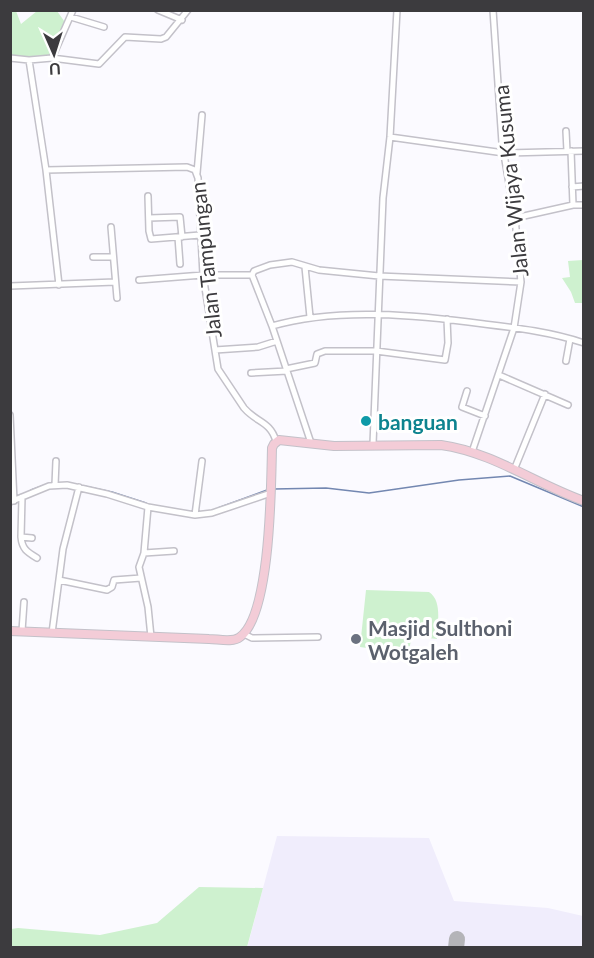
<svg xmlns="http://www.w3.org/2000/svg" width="594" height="958" viewBox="0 0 594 958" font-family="Lato,sans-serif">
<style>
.built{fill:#f0edfc}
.green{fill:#cef1cf}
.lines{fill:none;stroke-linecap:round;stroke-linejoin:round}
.stream{stroke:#7387b1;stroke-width:1.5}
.taxiway{stroke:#b4b4b8;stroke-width:16}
.street-casing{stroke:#c3c1c9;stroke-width:8}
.secondary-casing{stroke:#c3c1c9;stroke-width:10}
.street{stroke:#fff;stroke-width:5}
.secondary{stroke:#f3ccd7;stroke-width:8}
.culture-dot{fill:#0f9aa8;stroke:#fff;stroke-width:2}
.worship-dot{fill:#6b7280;stroke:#fff;stroke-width:2}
.labels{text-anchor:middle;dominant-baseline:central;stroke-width:6;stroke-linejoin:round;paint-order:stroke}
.street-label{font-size:21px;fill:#3c3b3e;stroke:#fff}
.culture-label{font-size:21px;font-weight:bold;fill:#0d838f;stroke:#fff;text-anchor:start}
.worship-label{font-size:21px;font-weight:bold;fill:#5b616d;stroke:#fff;text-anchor:start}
</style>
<rect width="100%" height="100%" fill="#fbfaff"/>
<path class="built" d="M 277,836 L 429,838 L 454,901 L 548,908 L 583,916 L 583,947 L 247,948 Z"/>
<path class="green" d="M 10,11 L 16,11 L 21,24 L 37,11 L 57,11 L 67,25 L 53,55 L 11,57 Z
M 583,260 L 583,303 L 575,303 L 571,292 L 562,278 L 570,277 L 568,261 Z
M 366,590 L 429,592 C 443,601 437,625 437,639 L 412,636 L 408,654 L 360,647 Z
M 199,887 L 263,888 L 247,947 L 11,947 L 11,929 L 18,928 L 100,935 L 157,923 Z"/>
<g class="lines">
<path class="stream" d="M 84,486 L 112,492 L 146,503
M 274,489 L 326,488 L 369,493 L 459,480 L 510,476 L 584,507
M 31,490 L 53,482
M 218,508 L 267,490"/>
<path class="taxiway" d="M 456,948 L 457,939"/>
<g class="street-casing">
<path id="street" d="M 158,10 L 182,20
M 71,17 L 104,27
M 10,58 L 29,60 L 52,58 L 99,64 L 125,37 L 161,39 L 166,37 L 188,10
M 52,58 L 73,10
M 29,60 L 46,170 L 59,285
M 566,131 L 567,151
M 390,137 L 504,153 L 584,151
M 571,151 L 573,205
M 46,170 L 187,167 L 195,170 L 198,178 L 203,275 L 218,369 L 244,408 C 257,423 270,421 276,441
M 197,173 L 202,115
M 572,187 L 584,186
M 148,196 L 149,231 L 151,239 L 200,235
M 149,218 L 180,217 L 182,237
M 515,218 L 573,205 L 584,205
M 111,227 L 117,298
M 178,237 L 180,264
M 93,257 L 113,257
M 305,267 L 310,317
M 252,275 L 254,271 L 270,265 L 292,262 L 319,270 L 379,276 L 521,282
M 139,280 L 203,275 L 252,275 L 272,326 L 311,443
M 10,286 L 115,282
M 272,326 C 337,307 418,315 484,324 C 517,328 551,332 584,343
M 215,350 L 258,347 L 277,341
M 566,361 L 570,339
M 286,369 L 315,363 L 317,354 L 325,351 L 376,351 L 445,360 L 448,343 L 447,319
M 251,373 L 287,371
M 499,375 L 568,405
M 467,391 L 462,407 L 485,416
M 10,415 L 14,501
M 373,444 L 383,198 L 390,137 L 397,10
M 472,452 L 514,328 L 521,282 L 515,218 L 502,143 L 493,10
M 514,470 L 545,394
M 55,485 L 56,461
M 22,497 L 21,537 L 32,538
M 10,502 L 49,486 L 67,485 L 107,494 L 148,507 L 195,515 L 212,513 L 271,493
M 148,507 L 144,553 L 139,567 L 148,607 L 151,637
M 195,515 L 202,461
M 21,537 C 22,549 27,552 37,558
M 144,553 L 174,551
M 59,580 L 107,590 L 112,587 L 114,580 L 141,578
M 22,631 L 24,602
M 52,633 L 63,549 L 79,487
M 244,634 L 252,638 L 318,637"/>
</g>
<g class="secondary-casing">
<path id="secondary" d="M 10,631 L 209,639 C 218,639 233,643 240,637 C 271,615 271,485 272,448 L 274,444 L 279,440 L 334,446 L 441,445 C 492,452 536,484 584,501"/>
</g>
<use href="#street" class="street"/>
<use href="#secondary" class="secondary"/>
</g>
<circle class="culture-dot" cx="366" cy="421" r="6"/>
<circle class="worship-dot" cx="356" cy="639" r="6"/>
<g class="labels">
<g class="street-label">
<text transform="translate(510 181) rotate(-96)">Jalan Wijaya Kusuma</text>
<text transform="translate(205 260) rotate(-96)">Jalan Tampungan</text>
</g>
<g class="culture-label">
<text x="378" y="421">banguan</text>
</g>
<g class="worship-label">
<text x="368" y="627">Masjid Sulthoni<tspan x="368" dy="24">Wotgaleh</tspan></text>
</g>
</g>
<rect width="594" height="958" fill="none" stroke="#3c3b3e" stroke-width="24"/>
<g transform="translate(54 54) rotate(177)" stroke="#ffffff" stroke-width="4.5" paint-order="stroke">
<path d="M0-4.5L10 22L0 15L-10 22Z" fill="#3c3b3e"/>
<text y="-9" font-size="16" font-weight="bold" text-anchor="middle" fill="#3c3b3e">U</text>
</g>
</svg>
